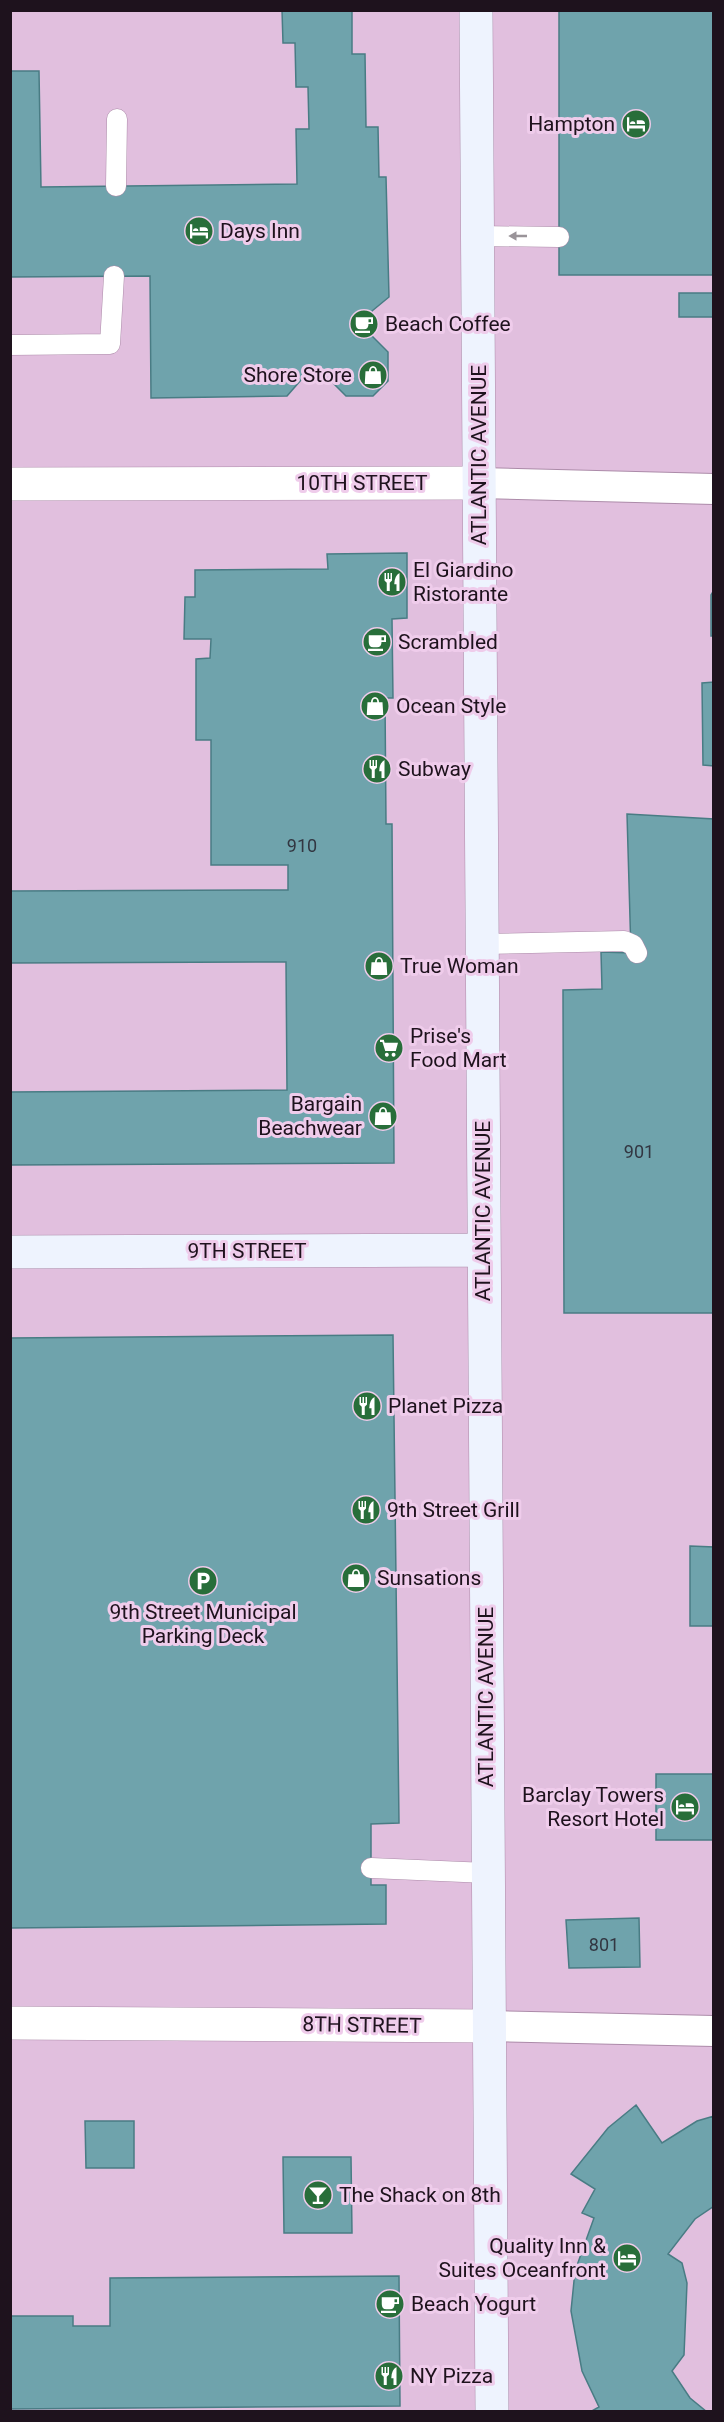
<svg xmlns="http://www.w3.org/2000/svg" width="724" height="2422" viewBox="0 0 724 2422" font-family="Roboto,sans-serif">
<style>
.building{fill:#6fa3ac;stroke:#497c84;stroke-width:1.5}
.lines{fill:none;stroke-linecap:round;stroke-linejoin:round}
.service-casing{stroke:#ac8ba9;stroke-width:21}
.pedestrian-casing{stroke:#ac8ba9;stroke-width:32}
.minor-casing{stroke:#ac8ba9;stroke-width:34}
.secondary-casing{stroke:#ac8ba9;stroke-width:34}
.service{stroke:#fff;stroke-width:20}
.pedestrian{stroke:#fff;stroke-width:30}
.minor{stroke:#fff;stroke-width:33}
.secondary{stroke:#eef3fe;stroke-width:33}
.oneway{fill:#9a9499}
.labels{text-anchor:middle;dominant-baseline:central;stroke-width:6;stroke-linejoin:round;paint-order:stroke}
.number-label{font-size:18px;fill:#323641}
.poi-label{font-size:21px;fill:#1e121d;stroke:#efcceb;text-anchor:start}
.street-label{font-size:21px;fill:#1e121d;stroke:#efcceb}
</style>
<rect width="100%" height="100%" fill="#e1bfde"/>
<path class="building" d="M 282,10 L 352,11 L 352,54 L 365,54 L 366,127 L 378,127 L 379,177 L 386,177 L 389,297 L 372,311 L 372,336 L 388,352 L 388,381 L 373,396 L 346,396 L 330,380 L 301,380 L 287,396 L 151,398 L 150,276 L 10,277 L 10,71 L 39,71 L 41,187 L 297,184 L 296,129 L 309,129 L 308,87 L 296,87 L 295,43 L 283,43 Z
M 559,10 L 714,10 L 714,275 L 559,275 Z
M 679,293 L 714,293 L 714,317 L 679,317 Z
M 407,553 L 407,618 L 392,619 L 393,698 L 385,698 L 386,824 L 392,824 L 394,1163 L 10,1165 L 10,1092 L 287,1090 L 286,962 L 10,963 L 10,891 L 288,890 L 288,865 L 211,865 L 211,740 L 196,740 L 196,659 L 210,658 L 211,639 L 184,639 L 185,597 L 195,597 L 195,570 L 328,569 L 327,554 Z
M 714,590 L 714,636 L 711,636 L 711,595 Z
M 714,682 L 714,766 L 703,765 L 702,683 Z
M 627,814 L 714,819 L 714,1313 L 564,1313 L 563,990 L 602,989 L 601,952 L 631,953 Z
M 393,1335 L 399,1823 L 371,1824 L 371,1885 L 386,1885 L 386,1924 L 10,1928 L 10,1338 Z
M 690,1546 L 714,1547 L 714,1626 L 690,1626 Z
M 656,1774 L 714,1774 L 714,1840 L 656,1840 Z
M 639,1918 L 640,1967 L 569,1968 L 566,1920 Z
M 636,2105 L 662,2143 L 697,2121 L 714,2116 L 714,2206 L 695,2219 L 668,2254 L 682,2263 L 687,2283 L 684,2355 L 672,2371 L 690,2398 L 707,2412 L 590,2412 L 599,2407 L 582,2371 L 571,2311 L 575,2271 L 594,2218 L 582,2213 L 595,2189 L 571,2174 L 608,2128 Z
M 85,2121 L 134,2121 L 134,2168 L 86,2168 Z
M 283,2157 L 351,2157 L 352,2233 L 284,2233 Z
M 399,2276 L 400,2406 L 10,2409 L 10,2316 L 73,2316 L 73,2326 L 110,2326 L 110,2278 Z"/>
<g class="lines">
<g class="service-casing">
<path id="service" d="M 116,186 L 117,119
M 478,236 L 559,237
M 10,345 L 110,344 L 114,276
M 482,944 L 624,941 L 633,945 L 637,953
M 371,1868 L 487,1873"/>
</g>
<g class="pedestrian-casing">
<path id="pedestrian" d="M 480,483 L 714,489
M 488,2026 L 714,2031"/>
</g>
<g class="minor-casing">
<path id="minor" d="M 10,484 L 480,483
M 10,2023 L 488,2026"/>
</g>
<g class="secondary-casing">
<path id="secondary" d="M 476,10 L 492,2412
M 10,1252 L 484,1250"/>
</g>
<use href="#service" class="service"/>
<use href="#pedestrian" class="pedestrian"/>
<use href="#minor" class="minor"/>
<use href="#secondary" class="secondary"/>
</g>
<defs><path id="oneway-solid" d="M-6-.8H1V-3.2L6.5 0L1 3.2V.8H-6Z" transform="scale(1.5)"/></defs>
<use class="oneway" href="#oneway-solid" transform="translate(518 236) rotate(-180)"/>
<defs>
<g id="hotel-disc" transform="scale(1.5)"><circle r="9.5" fill="#286e3a" stroke="#efcceb"/><path d="M-6-4.5h1.5V1H6V5H4.5V3h-9V5H-6ZM-4 0a1.8 1.8 0 1 1 3.6 0ZM.5 0V-2.5h3Q6-2.5 6 0Z" fill="#fff"/></g>
<g id="cafe-disc" transform="scale(1.5)"><circle r="9.5" fill="#286e3a" stroke="#efcceb"/><path d="M-5.5-4.5H6V0H3Q3 3.5 0 3.5H-2.5Q-5.5 3.5-5.5 0ZM3-3.2v2h1.7v-2ZM-6 4.5H4V6H-6Z" fill="#fff"/></g>
<g id="shop-disc" transform="scale(1.5)"><circle r="9.5" fill="#286e3a" stroke="#efcceb"/><path d="M-5-2.5h2.3a2.7 3.5 0 0 1 5.4 0H5L5.5 6h-11ZM-1.5-2.5h3a1.5 2.3 0 0 0-3 0Z" fill="#fff"/></g>
<g id="restaurant-disc" transform="scale(1.5)"><circle r="9.5" fill="#286e3a" stroke="#efcceb"/><path d="M-5-6h1v4h1v-4h1v4h1v-4h1v5L-1.5 .5V6h-2V.5L-5-1ZM5-6V6H3V1.5H1.5Q1.5-4 5-6Z" fill="#fff"/></g>
<g id="supermarket-disc" transform="scale(1.5)"><circle r="9.5" fill="#286e3a" stroke="#efcceb"/><path d="M-6-5.5h2.5l.6 2H6L4.5 2H-2.5L-4.4-4H-6ZM-1.5 3.2a1.3 1.3 0 1 0 .1 0ZM3 3.2a1.3 1.3 0 1 0 .1 0Z" fill="#fff"/></g>
<g id="parking-disc" transform="scale(1.5)"><circle r="9.5" fill="#286e3a" stroke="#efcceb"/><path d="M-3.5-5.5H1a3.5 3.5 0 0 1 0 7H-1V5.5H-3.5ZM-1-3.4V-.6H.8a1.4 1.4 0 0 0 0-2.8Z" fill="#fff"/></g>
<g id="bar-disc" transform="scale(1.5)"><circle r="9.5" fill="#286e3a" stroke="#efcceb"/><path d="M-6-5H6L.8 .8V4.5H3.5V6h-7V4.5H-.8V.8Z" fill="#fff"/></g>
</defs>
<g fill-rule="evenodd">
<use href="#hotel-disc" x="636" y="124"/>
<use href="#hotel-disc" x="199" y="231"/>
<use href="#cafe-disc" x="364" y="324"/>
<use href="#shop-disc" x="373" y="375"/>
<use href="#restaurant-disc" x="392" y="582"/>
<use href="#cafe-disc" x="377" y="642"/>
<use href="#shop-disc" x="375" y="706"/>
<use href="#restaurant-disc" x="377" y="769"/>
<use href="#shop-disc" x="379" y="966"/>
<use href="#supermarket-disc" x="389" y="1048"/>
<use href="#shop-disc" x="383" y="1116"/>
<use href="#restaurant-disc" x="367" y="1406"/>
<use href="#restaurant-disc" x="366" y="1510"/>
<use href="#shop-disc" x="356" y="1578"/>
<use href="#parking-disc" x="203" y="1581"/>
<use href="#hotel-disc" x="685" y="1807"/>
<use href="#bar-disc" x="318" y="2195"/>
<use href="#hotel-disc" x="627" y="2258"/>
<use href="#cafe-disc" x="390" y="2304"/>
<use href="#restaurant-disc" x="389" y="2376"/>
</g>
<g class="labels">
<g class="number-label">
<text x="302" y="845">910</text>
<text x="639" y="1151">901</text>
<text x="604" y="1944">801</text>
</g>
<g class="poi-label">
<text x="615" y="124" text-anchor="end">Hampton</text>
<text x="220" y="231">Days Inn</text>
<text x="385" y="324">Beach Coffee</text>
<text x="352" y="375" text-anchor="end">Shore Store</text>
<text x="413" y="570">El Giardino<tspan x="413" dy="24">Ristorante</tspan></text>
<text x="398" y="642">Scrambled</text>
<text x="396" y="706">Ocean Style</text>
<text x="398" y="769">Subway</text>
<text x="400" y="966">True Woman</text>
<text x="410" y="1036">Prise's<tspan x="410" dy="24">Food Mart</tspan></text>
<text x="362" y="1104" text-anchor="end">Bargain<tspan x="362" dy="24">Beachwear</tspan></text>
<text x="388" y="1406">Planet Pizza</text>
<text x="387" y="1510">9th Street Grill</text>
<text x="377" y="1578">Sunsations</text>
<text x="203" y="1612" text-anchor="middle">9th Street Municipal<tspan x="203" dy="24">Parking Deck</tspan></text>
<text x="664" y="1795" text-anchor="end">Barclay Towers<tspan x="664" dy="24">Resort Hotel</tspan></text>
<text x="339" y="2195">The Shack on 8th</text>
<text x="606" y="2246" text-anchor="end">Quality Inn &amp;<tspan x="606" dy="24">Suites Oceanfront</tspan></text>
<text x="411" y="2304">Beach Yogurt</text>
<text x="410" y="2376">NY Pizza</text>
</g>
<g class="street-label">
<text transform="translate(479 455) rotate(-90)">ATLANTIC AVENUE</text>
<text x="362" y="483">10TH STREET</text>
<text transform="translate(483 1211) rotate(-90)">ATLANTIC AVENUE</text>
<text x="247" y="1251">9TH STREET</text>
<text transform="translate(486 1697) rotate(-90)">ATLANTIC AVENUE</text>
<text transform="translate(362 2025) rotate(1)">8TH STREET</text>
</g>
</g>
<rect width="724" height="2422" fill="none" stroke="#1e121d" stroke-width="24"/>
</svg>
